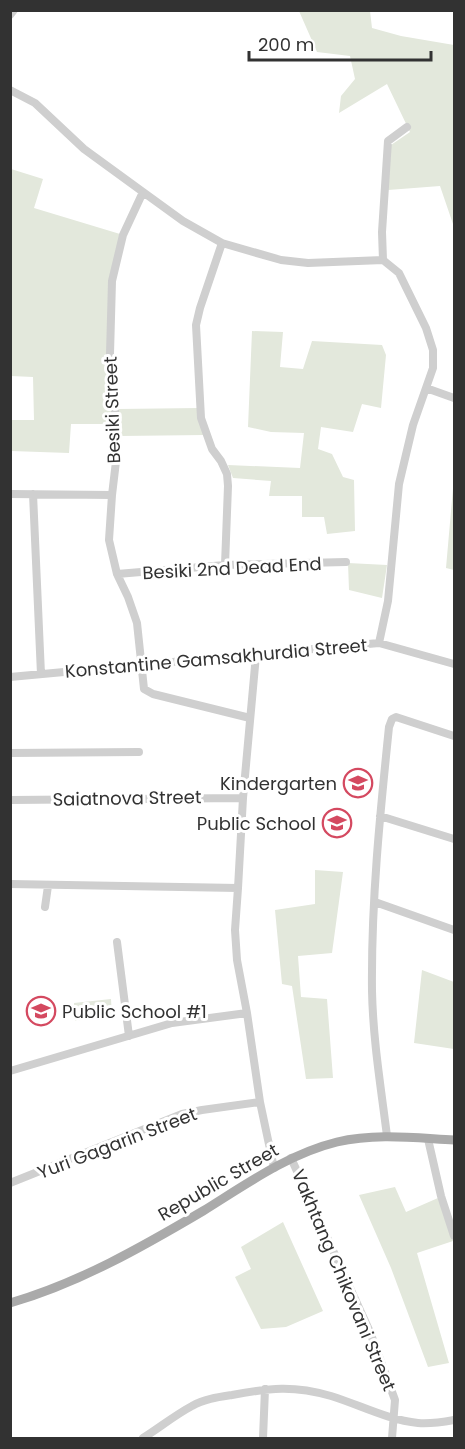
<svg xmlns="http://www.w3.org/2000/svg" width="465" height="1449" viewBox="0 0 465 1449" font-family="Poppins,sans-serif">
<style>
.green{fill:#e3e8dc}
.lines{fill:none;stroke-linecap:round;stroke-linejoin:round}
.minor{stroke:#cfcfcf;stroke-width:8}
.major{stroke:#aaa;stroke-width:9}
.labels{text-anchor:middle;dominant-baseline:central;stroke-width:6;stroke-linejoin:round;paint-order:stroke}
.street-label{font-size:18px;fill:#323232;stroke:#fff}
.poi-label{font-size:18px;fill:#323232;stroke:#fff;text-anchor:end}
</style>
<rect width="100%" height="100%" fill="#fff"/>
<path class="green" d="M 299,11 L 370,11 L 372,28 L 401,36 L 454,45 L 454,227 L 440,186 L 388,190 L 391,145 L 410,132 L 387,84 L 339,113 L 341,96 L 355,79 L 350,56 L 317,52 Z
M 11,169 L 43,179 L 34,208 L 120,234 L 108,291 L 113,424 L 71,424 L 69,453 L 11,451 L 11,420 L 34,420 L 33,377 L 11,376 Z
M 252,331 L 283,332 L 280,367 L 303,369 L 312,341 L 382,345 L 386,355 L 381,408 L 362,404 L 353,432 L 321,427 L 318,449 L 332,454 L 343,477 L 354,480 L 355,531 L 327,534 L 324,517 L 302,517 L 302,496 L 269,496 L 271,481 L 233,478 L 228,465 L 300,468 L 304,433 L 271,432 L 248,427 Z
M 199,408 L 205,435 L 120,436 L 118,409 Z
M 454,477 L 454,570 L 446,568 Z
M 348,563 L 387,565 L 382,598 L 349,590 Z
M 315,870 L 343,872 L 332,953 L 298,956 L 301,997 L 327,999 L 333,1078 L 306,1079 L 292,986 L 282,984 L 275,910 L 315,904 Z
M 422,970 L 454,982 L 454,1049 L 414,1043 Z
M 111,999 L 112,1017 L 75,1021 L 74,1003 Z
M 395,1187 L 406,1212 L 438,1198 L 453,1241 L 417,1253 L 449,1363 L 428,1367 L 391,1268 L 359,1195 Z
M 283,1222 L 323,1311 L 286,1327 L 261,1329 L 235,1277 L 251,1269 L 241,1247 Z"/>
<g class="lines">
<path class="minor" d="M 10,15 L 14,10
M 10,90 L 35,103 L 84,149 L 143,192 L 183,221 L 222,243 L 281,260 L 308,263 L 383,260
M 143,192 L 123,235 L 112,281 L 110,354 L 116,423 L 117,453 L 112,495 L 109,540 L 117,574 L 128,597 L 137,623 L 144,689 L 153,694 L 250,718
M 222,243 L 200,308 L 196,325 L 201,418 L 212,449 L 221,461 L 227,474 L 228,486 L 225,565
M 426,388 L 454,398
M 10,494 L 112,495
M 33,494 L 41,674
M 117,574 L 225,565 L 346,562
M 379,643 L 388,601 L 399,484 L 413,425 L 433,368 L 433,350 L 426,328 L 399,273 L 383,260 L 382,232 L 388,141 L 407,127
M 256,655 L 243,798 L 238,888 L 235,930 L 237,960 L 247,1013 L 260,1102 L 274,1168
M 10,677 L 379,643 L 454,664
M 10,753 L 139,752
M 10,800 L 243,798
M 380,816 L 454,839
M 10,884 L 238,888
M 375,902 L 454,930
M 45,907 L 48,886
M 117,942 L 129,1036
M 10,1071 L 172,1023 L 247,1013
M 387,1136 C 381,1088 373,1040 372,991 C 371,903 380,814 389,727 L 392,719 L 396,717 L 454,736
M 428,1139 L 441,1196 L 454,1236
M 291,1158 L 370,1332 L 395,1400 L 392,1438
M 10,1183 L 182,1114 L 202,1110 L 260,1102
M 143,1438 C 159,1428 175,1415 192,1406 C 204,1399 219,1397 232,1395 C 270,1388 293,1385 331,1396 C 360,1405 388,1420 418,1423 C 430,1424 443,1422 454,1420
M 263,1438 L 265,1389"/>
<path class="major" d="M 10,1303 C 79,1283 142,1247 203,1211 C 245,1185 288,1154 337,1142 C 376,1133 415,1138 454,1140"/>
</g>
<defs>
<g id="school-ring" transform="scale(1.5)"><circle r="9.5" fill="#fff" stroke="#d44960" stroke-width="1.5"/><path d="M0-5L7-2L0 1L-7-2ZM-4 1L0 2.5L4 1V4Q0 6-4 4Z" fill="#d44960"/></g>
</defs>
<g fill-rule="evenodd">
<use href="#school-ring" x="358" y="783"/>
<use href="#school-ring" x="337" y="823"/>
<use href="#school-ring" x="41" y="1011"/>
</g>
<g class="labels">
<g class="street-label">
<text transform="translate(112 410) rotate(-92)">Besiki Street</text>
<text transform="translate(232 568) rotate(-3)">Besiki 2nd Dead End</text>
<text transform="translate(216 658) rotate(-5)">Konstantine Gamsakhurdia Street</text>
<text transform="translate(127 798) rotate(-1)">Saiatnova Street</text>
<text transform="translate(117 1143) rotate(-21)">Yuri Gagarin Street</text>
<text transform="translate(218 1182) rotate(-30)">Republic Street</text>
<text transform="translate(344 1280) rotate(67)">Vakhtang Chikovani Street</text>
</g>
<g class="poi-label">
<text x="337" y="783">Kindergarten</text>
<text x="316" y="823">Public School</text>
<text x="62" y="1011" text-anchor="start">Public School #1</text>
</g>
</g>
<rect width="465" height="1449" fill="none" stroke="#323232" stroke-width="24"/>
<path d="M249 51v9h182v-9" fill="none" stroke="#323232" stroke-width="3"/>
<text x="258" y="51" font-size="18" fill="#323232" stroke="#ffffff" stroke-width="4.5" paint-order="stroke">200 m</text>
</svg>
